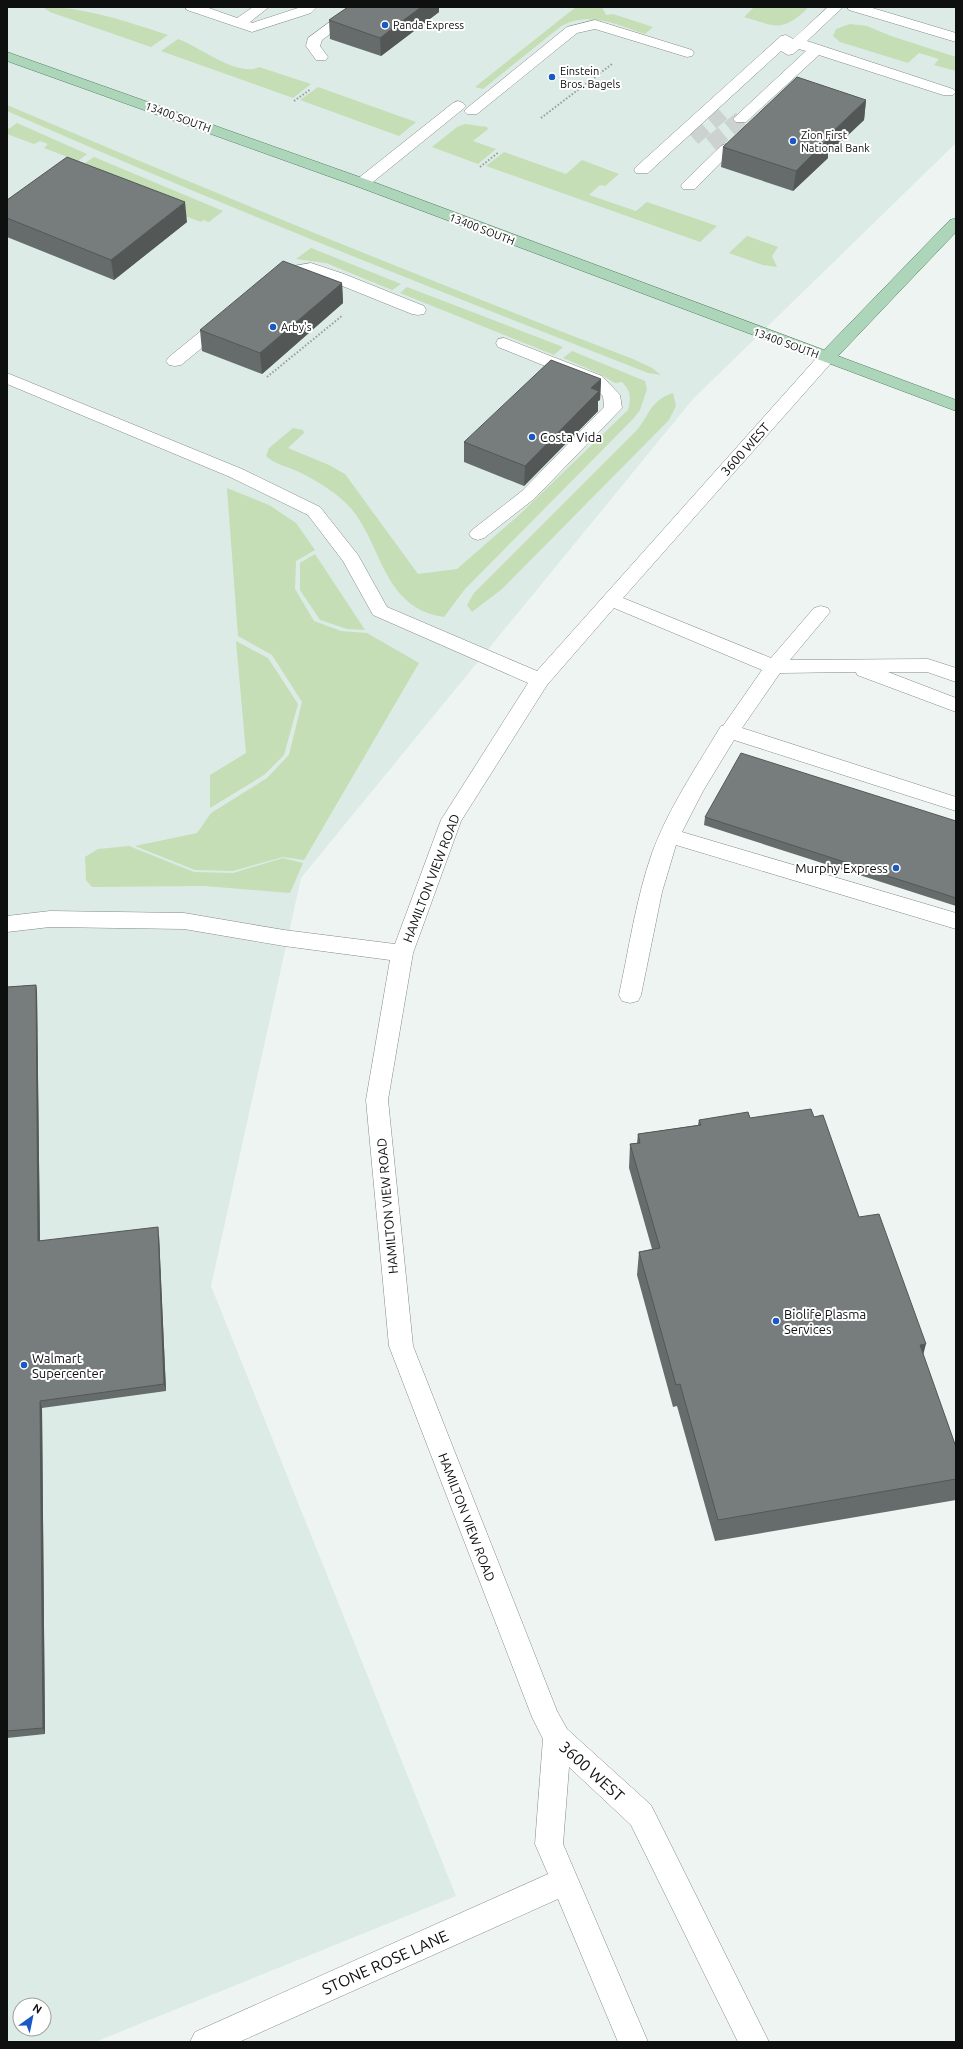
<svg xmlns="http://www.w3.org/2000/svg" width="963" height="2049" viewBox="0 0 963 2049" font-family="Ubuntu,sans-serif">
<style>
.built{fill:#dcebe5;fill-rule:evenodd}
.green{fill:#c5deb6}
.lines{fill:none;stroke-linecap:round;stroke-linejoin:round}
.minor-tunnel{stroke:#ccd2d0;stroke-width:16;stroke-dasharray:16 8;stroke-linecap:butt}
.minor-casing{stroke:#858a88;stroke-width:1}
.major-casing{stroke:#527e5f;stroke-width:1}
.path{stroke:#989c9b;stroke-width:2;stroke-dasharray:1.5 2;stroke-linecap:butt}
.minor{fill:#fff;fill-rule:evenodd}
.major{fill:#add5b9;fill-rule:evenodd}
.wall{fill:#666c6b}
.shaded-wall{fill:#535857}
.building{fill:#777d7c;stroke:#535857}
.poi-dot{fill:#1b58c4;stroke:#fff;stroke-width:1.5}
.labels{text-anchor:middle;dominant-baseline:central;stroke-width:4;stroke-linejoin:round;paint-order:stroke}
.far-poi-label{font-size:11px;fill:#0e100f;stroke:#fff;text-anchor:start}
.far-street-label{font-size:11px;fill:#0e100f;stroke:#fff}
.poi-label{font-size:13px;fill:#0e100f;stroke:#fff;text-anchor:start}
.street-label{font-size:13px;fill:#0e100f;stroke:#fff}
.near-street-label{font-size:16px;fill:#0e100f;stroke:#fff}
</style>
<rect width="100%" height="100%" fill="#eef4f2"/>
<path class="built" d="M 7,7 L 956,7 L 956,143 L 693,399 L 301,878 L 211,1286 L 456,1896 L 95,2042 L 7,2042 ZM 20,2005 L 44,2005 L 44,2029 L 20,2029 Z"/>
<path class="green" d="M 43,7 C 86,7 128,22 168,35 L 151,47 L 50,12 Z
M 576,7 L 602,7 L 606,15 L 613,14 L 653,27 L 645,34 C 618,25 587,10 560,27 L 483,89 L 475,87 Z
M 754,7 L 807,7 L 807,9 C 781,33 776,26 744,17 Z
M 850,24 L 867,26 L 891,36 L 956,57 L 956,71 L 934,65 L 939,59 L 919,53 L 908,63 L 840,42 L 833,36 L 836,29 Z
M 178,39 C 198,46 239,78 259,67 L 311,84 L 293,98 L 161,51 Z
M 318,87 L 416,122 L 399,136 L 300,100 Z
M 7,105 C 214,193 422,278 633,359 L 652,368 L 661,375 L 648,373 C 433,289 218,204 7,111 Z
M 17,123 L 87,154 L 78,161 L 44,148 L 48,144 L 40,141 L 34,144 L 7,134 L 7,130 Z
M 465,124 L 487,127 L 488,129 L 473,141 L 496,149 L 478,164 L 432,147 L 457,127 Z
M 504,152 L 566,174 L 582,160 L 619,174 L 605,186 L 600,185 L 589,195 L 636,211 L 647,202 L 717,226 L 700,242 L 486,166 Z
M 94,157 L 223,211 L 209,222 L 203,220 L 201,222 L 89,180 L 94,169 L 85,163 Z
M 747,236 L 778,247 L 772,256 L 777,267 L 763,265 L 729,253 Z
M 311,248 L 401,284 L 392,290 L 326,263 L 296,259 Z
M 407,287 L 563,347 L 554,355 L 400,293 Z
M 572,351 L 645,381 L 647,389 L 640,410 L 633,419 L 465,589 L 444,617 C 384,608 383,549 353,511 C 342,496 316,480 299,472 C 289,467 274,464 266,456 L 269,448 L 293,428 L 303,430 L 304,433 L 288,448 L 329,465 L 345,474 L 418,574 L 457,569 L 519,515 L 628,410 C 631,399 631,390 622,382 L 615,383 L 598,373 L 563,358 Z
M 673,393 L 676,406 L 669,420 L 502,589 L 472,612 L 467,605 L 474,593 L 638,429 C 651,411 651,401 673,393 Z
M 227,488 L 269,505 L 296,523 L 315,550 L 296,561 L 295,589 L 314,621 L 341,631 L 367,633 L 419,663 L 304,860 L 283,857 L 233,871 L 195,870 L 135,846 L 197,833 L 211,813 L 267,778 L 289,755 L 302,702 L 272,655 L 238,636 Z
M 315,554 L 365,630 L 347,629 L 320,620 L 300,590 L 300,563 Z
M 236,641 L 268,658 L 298,704 L 284,755 L 264,775 L 210,808 L 210,775 L 246,753 Z
M 129,846 L 194,872 L 233,873 L 283,858 L 303,863 L 290,893 L 204,886 L 92,887 L 86,880 L 85,857 L 98,849 Z"/>
<g class="lines">
<path class="minor-tunnel" d="M 693,138 L 722,113
M 711,144 L 741,119"/>
<g class="minor-casing">
<path id="minor" d="M 185,7 L 206,7 L 237,18 L 253,7 L 269,7 L 250,22 L 252,23 L 301,7 L 317,7 L 311,13 L 252,32 L 187,10 Z
M 350,7 L 366,7 L 322,40 L 320,46 L 328,57 L 326,60 L 316,60 L 306,46 L 308,38 Z
M 828,7 L 843,7 L 807,41 L 953,89 L 956,92 L 953,95 L 943,95 L 819,55 L 746,122 L 736,122 L 733,119 L 736,116 L 806,51 L 799,49 L 793,54 L 788,55 L 781,51 L 648,173 L 636,173 L 634,170 L 636,167 L 781,36 L 786,35 L 793,39 Z
M 847,7 L 869,7 L 956,33 L 956,42 L 849,10 Z
M 595,20 L 692,50 L 694,53 L 692,56 L 687,57 L 595,29 L 577,33 L 477,114 L 467,114 L 464,111 L 467,108 L 567,27 Z
M 458,101 L 463,103 L 466,106 L 463,109 L 368,186 L 356,186 L 354,183 L 356,180 L 453,103 Z
M 726,144 L 731,146 L 734,149 L 731,152 L 695,189 L 683,189 L 681,186 L 683,183 L 721,146 Z
M 311,263 L 344,274 L 424,306 L 426,310 L 424,314 L 418,315 L 412,314 L 310,273 L 288,276 L 277,282 L 271,280 L 269,277 L 277,269 Z
M 224,316 L 230,317 L 232,321 L 230,325 L 181,365 L 175,366 L 169,365 L 166,361 L 169,357 L 218,317 Z
M 504,338 L 602,376 L 620,395 L 622,408 L 534,499 L 484,538 L 478,540 L 472,538 L 469,534 L 472,530 L 522,491 L 604,407 L 603,396 L 590,384 L 498,347 L 496,343 L 498,339 Z
M 826,353 L 832,354 L 835,358 L 832,362 L 623,598 L 771,658 L 814,608 L 821,606 L 828,608 L 830,612 L 790,660 L 928,659 L 956,668 L 956,682 L 927,672 L 888,672 L 956,698 L 956,712 L 857,675 L 856,672 L 780,673 L 742,728 L 956,797 L 956,811 L 734,740 L 703,791 L 682,832 L 956,913 L 956,929 L 676,845 L 662,892 L 641,995 L 638,1001 L 630,1003 L 622,1001 L 619,995 C 629,948 636,899 652,853 C 668,809 697,766 721,726 L 723,726 L 762,670 L 614,608 L 547,685 L 461,821 L 413,953 L 388,1100 L 413,1346 L 557,1711 L 567,1729 L 651,1805 L 769,2042 L 738,2042 L 631,1825 L 569,1767 L 563,1844 L 648,2042 L 618,2042 L 558,1899 L 239,2042 L 190,2042 L 195,2032 L 548,1874 L 535,1844 L 543,1739 L 532,1717 L 389,1346 L 366,1100 L 390,960 L 284,946 L 184,929 L 50,927 L 7,932 L 7,916 L 50,911 L 184,913 L 284,930 L 395,944 L 441,820 L 528,683 L 373,615 L 343,561 L 308,515 L 230,477 L 7,384 L 7,373 L 242,469 L 320,507 L 358,555 L 387,607 L 537,671 L 820,354 Z"/>
</g>
<g class="major-casing">
<path id="major" d="M 7,52 L 368,180 L 824,350 L 950,220 L 956,218 L 956,232 L 838,356 L 956,400 L 956,411 L 356,186 L 7,61 Z"/>
</g>
<path class="path" d="M 294,101 L 311,89
M 541,118 L 612,64
M 480,167 L 499,152
M 267,377 L 343,315"/>
<use href="#minor" class="minor"/>
<use href="#major" class="major"/>
</g>
<path class="wall" d="M 439,12 L 381,56 L 330,39 L 329,20 Z
M 866,100 L 864,120 L 828,154 L 828,158 L 793,191 L 721,167 L 723,147 Z
M 7,200 L 187,222 L 114,280 L 7,237 Z
M 342,283 L 343,303 L 262,374 L 202,351 L 200,330 Z
M 601,379 L 600,400 L 598,401 L 598,411 L 524,486 L 464,462 L 464,442 Z
M 705,817 L 956,821 L 956,906 L 704,825 Z
M 36,985 L 37,992 L 40,1241 L 159,1235 L 166,1391 L 42,1408 L 45,1734 L 7,1738 L 7,987 Z
M 814,1117 L 859,1217 L 923,1355 L 956,1447 L 956,1500 L 715,1541 L 677,1406 L 673,1407 L 637,1275 L 639,1252 L 652,1249 L 629,1168 L 630,1144 L 637,1143 L 638,1134 L 698,1125 L 699,1120 L 750,1118 Z"/>
<path class="shaded-wall" d="M 421,7 L 439,7 L 439,12 L 381,56 L 380,38 Z
M 866,100 L 864,120 L 828,154 L 828,158 L 793,191 L 796,171 L 828,136 Z
M 185,202 L 187,222 L 114,280 L 111,260 Z
M 342,283 L 343,303 L 262,374 L 260,353 Z
M 601,379 L 600,400 L 598,401 L 598,411 L 524,486 L 525,466 L 591,388 Z
M 36,985 L 37,992 L 40,1248 L 38,1241 Z
M 158,1227 L 159,1235 L 166,1391 L 164,1384 Z
M 926,1344 L 920,1367 L 920,1345 Z
M 40,1401 L 42,1408 L 45,1734 L 43,1728 Z"/>
<path class="building" d="M 348,7 L 421,7 L 380,38 L 329,20 Z
M 797,77 L 866,100 L 828,136 L 830,137 L 796,171 L 723,147 Z
M 67,157 L 185,202 L 111,260 L 7,218 L 7,200 Z
M 283,261 L 342,283 L 260,353 L 200,330 Z
M 551,360 L 601,379 L 591,388 L 599,391 L 525,466 L 464,442 Z
M 741,753 L 956,821 L 956,898 L 705,817 Z
M 36,985 L 38,1241 L 158,1227 L 164,1384 L 40,1401 L 43,1728 L 7,1731 L 7,987 Z
M 811,1109 L 814,1117 L 823,1115 L 859,1217 L 879,1214 L 926,1344 L 920,1345 L 956,1447 L 956,1479 L 718,1520 L 680,1384 L 676,1385 L 639,1252 L 660,1248 L 630,1144 L 640,1143 L 638,1134 L 701,1125 L 699,1120 L 748,1112 L 750,1118 Z"/>
<g class="poi-dot">
<circle cx="385" cy="25" r="4"/>
<circle cx="552" cy="77" r="4"/>
<circle cx="793" cy="141" r="4"/>
<circle cx="273" cy="327" r="4"/>
<circle cx="532" cy="437" r="4"/>
<circle cx="896" cy="868" r="4"/>
<circle cx="776" cy="1321" r="4"/>
<circle cx="24" cy="1365" r="4"/>
</g>
<g class="labels">
<g class="far-poi-label">
<text x="393" y="25">Panda Express</text>
<text x="560" y="71">Einstein<tspan x="560" dy="13">Bros. Bagels</tspan></text>
<text x="801" y="135">Zion First<tspan x="801" dy="13">National Bank</tspan></text>
<text x="281" y="327">Arby's</text>
</g>
<g class="far-street-label">
<text transform="translate(178 117) rotate(20)">13400 SOUTH</text>
<text transform="translate(482 229) rotate(21)">13400 SOUTH</text>
<text transform="translate(786 343) rotate(20)">13400 SOUTH</text>
</g>
<g class="poi-label">
<text x="540" y="437">Costa Vida</text>
<text x="888" y="868" text-anchor="end">Murphy Express</text>
<text x="784" y="1314">Biolife Plasma<tspan x="784" dy="15">Services</tspan></text>
<text x="32" y="1358">Walmart<tspan x="32" dy="15">Supercenter</tspan></text>
</g>
<g class="street-label">
<text transform="translate(745 449) rotate(-48)">3600 WEST</text>
<text transform="translate(431 878) rotate(-69)">HAMILTON VIEW ROAD</text>
<text transform="translate(387 1206) rotate(-95)">HAMILTON VIEW ROAD</text>
<text transform="translate(467 1517) rotate(69)">HAMILTON VIEW ROAD</text>
</g>
<g class="near-street-label">
<text transform="translate(592 1771) rotate(42)">3600 WEST</text>
<text transform="translate(385 1962) rotate(-24)">STONE ROSE LANE</text>
</g>
</g>
<rect width="963" height="2049" fill="none" stroke="#0e100f" stroke-width="16"/>
<g transform="translate(32 2017) rotate(33)"><circle r="19" fill="#ffffff" stroke="#9f9f9f"/>
<path d="M0-3L7 15L0 10L-7 15Z" fill="#1b58c4"/>
<text y="-6" font-size="11" font-weight="bold" text-anchor="middle" fill="#0e100f">N</text>
</g>
</svg>
